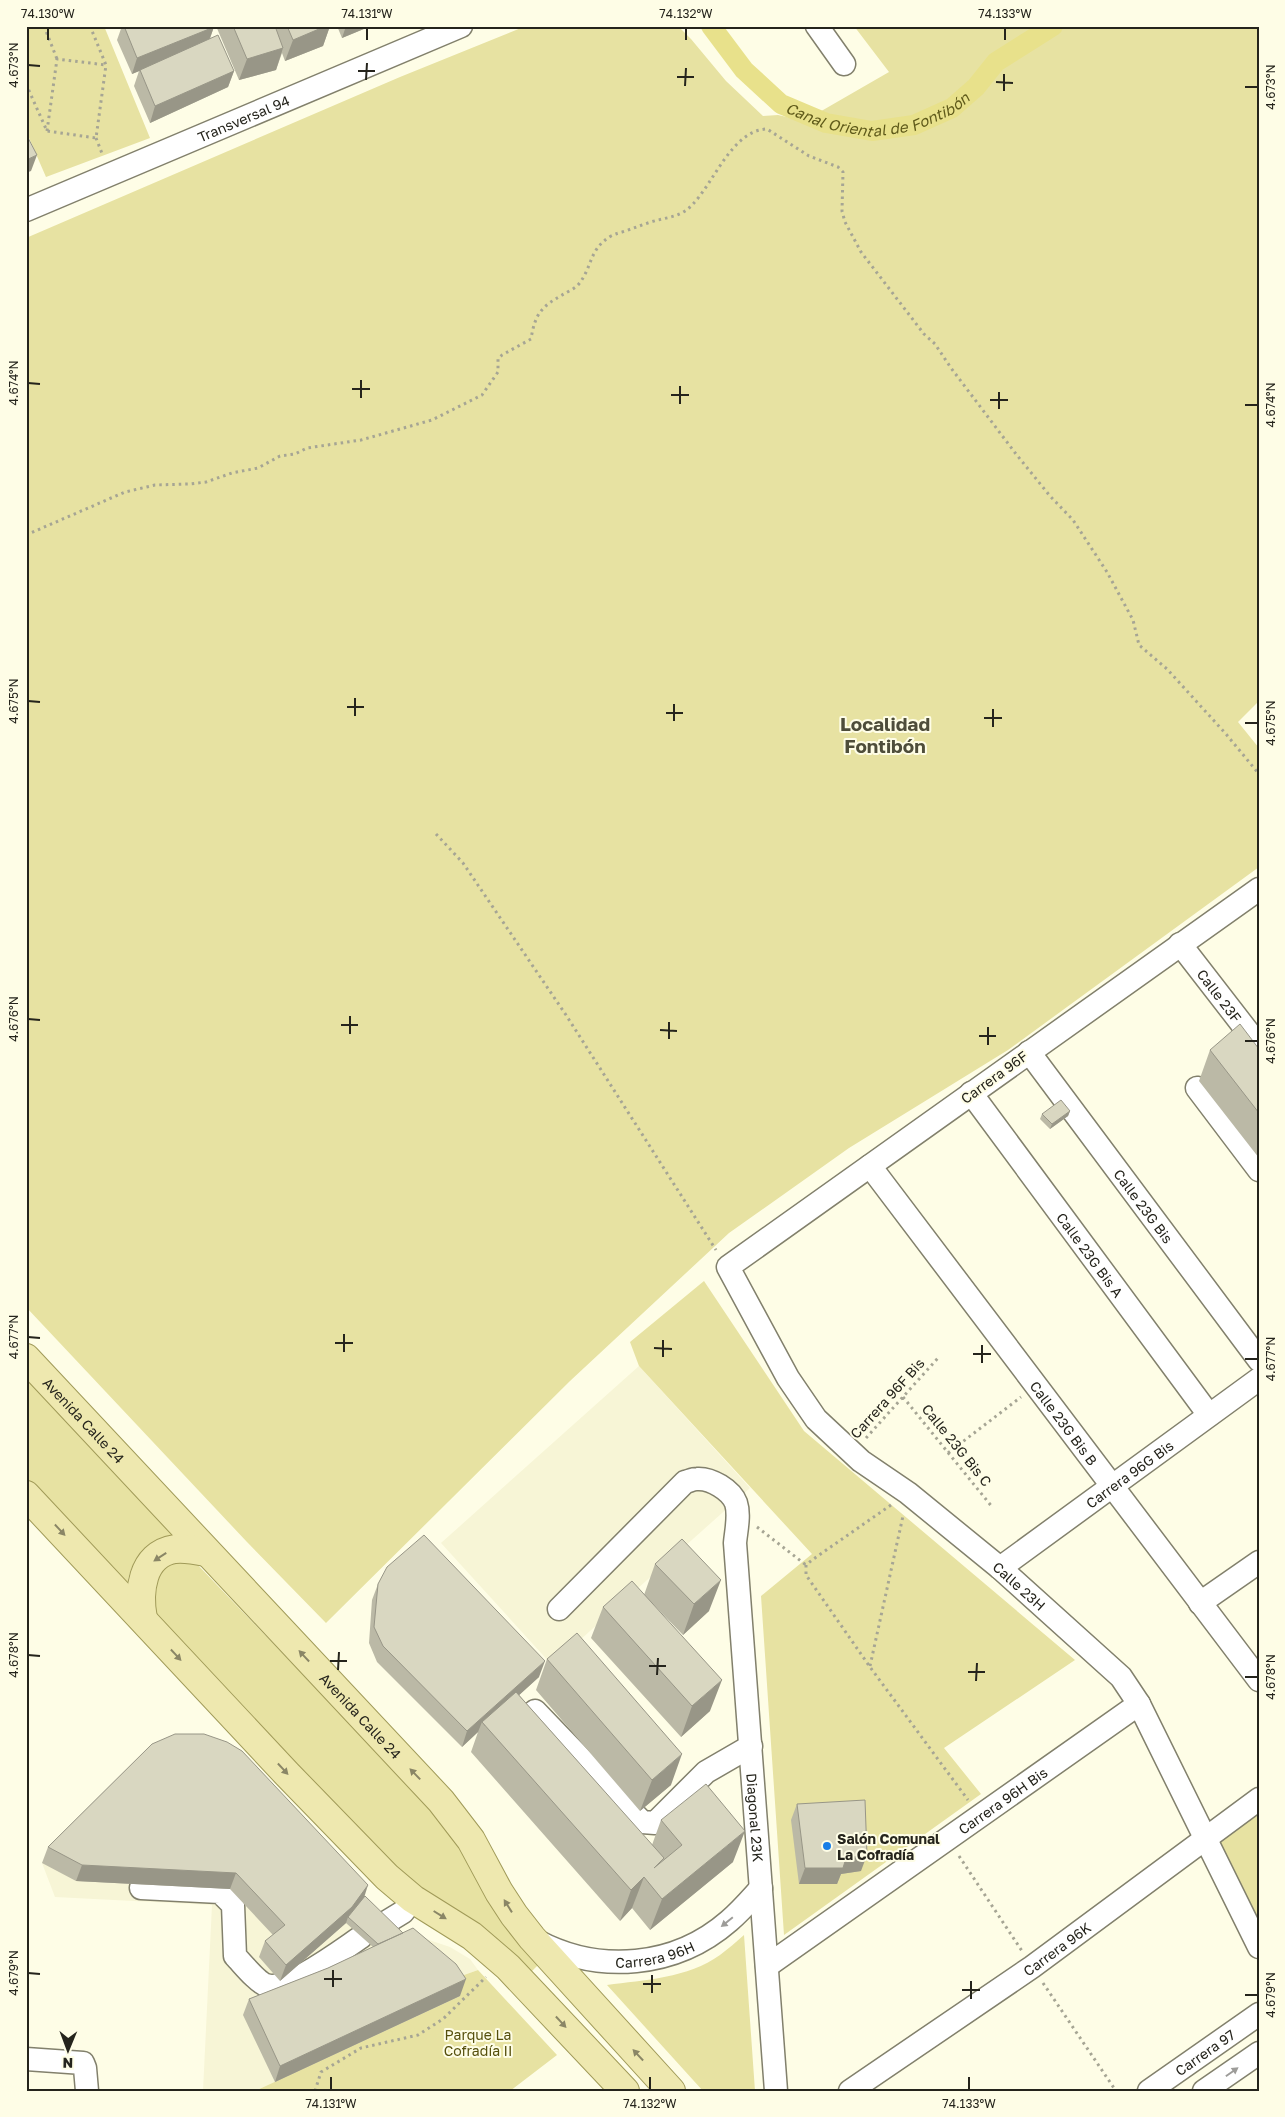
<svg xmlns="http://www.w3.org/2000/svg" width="1285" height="2117" viewBox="0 0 1285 2117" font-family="'Golos Text',sans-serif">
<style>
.built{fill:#f7f5d6}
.green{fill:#e7e2a2}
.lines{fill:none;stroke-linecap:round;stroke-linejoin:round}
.canal{stroke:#e8e18b;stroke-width:20}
.minor-casing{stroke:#82806c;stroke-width:25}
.major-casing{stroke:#a09a58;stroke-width:30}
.path{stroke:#a6a594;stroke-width:3;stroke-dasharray:2.5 4;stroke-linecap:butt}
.minor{stroke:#fff;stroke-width:22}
.major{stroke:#eee8af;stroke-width:28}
.wall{fill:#bbb9a6}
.shaded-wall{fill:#989687}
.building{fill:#d9d7c1;stroke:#989687}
.oneway{fill:#8a8666}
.oneway2{fill:#9d9c99}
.ticks{fill:none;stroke:#25241c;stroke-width:2}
.poi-dot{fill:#187ee6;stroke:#fefde6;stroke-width:2}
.labels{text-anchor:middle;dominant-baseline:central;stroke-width:4;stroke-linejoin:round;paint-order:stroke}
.street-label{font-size:14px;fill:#25241c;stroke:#fefde6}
.poi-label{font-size:14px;font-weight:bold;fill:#25241c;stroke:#fefde6;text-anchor:start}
.park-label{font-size:14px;fill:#554f0c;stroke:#fefde6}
.water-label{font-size:15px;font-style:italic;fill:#5f5a1a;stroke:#fefde6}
.district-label{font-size:19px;font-weight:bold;fill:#4e4d3a;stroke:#fefde6}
.neatline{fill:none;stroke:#25241c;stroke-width:2}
.ticks-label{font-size:12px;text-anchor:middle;fill:#25241c}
</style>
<rect width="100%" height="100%" fill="#fefde6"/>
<path class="built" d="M 639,1366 L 750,1488 L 552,1665 L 441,1543 Z
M 146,1760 L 407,1944 L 423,1938 L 450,1947 L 470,1959 L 478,1970 L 450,1980 L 460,1996 L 255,2091 L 203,2091 L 212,1905 L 55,1897 L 42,1863 Z"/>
<path class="green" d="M 26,26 L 104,26 L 150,138 L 46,177 L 26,131 Z
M 526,26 L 678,26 L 691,39 L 726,81 L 763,116 L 778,115 L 804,121 L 889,72 L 854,26 L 1259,26 L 1259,701 L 1238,722 L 1259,748 L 1259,867 L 1008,1050 L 849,1148 L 729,1233 L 570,1381 L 326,1623 L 247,1542 L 26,1307 L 26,238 L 400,77 Z
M 704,1281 L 804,1431 L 1075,1660 L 944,1748 L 981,1794 L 784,1935 L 761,1596 L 812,1554 L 639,1366 L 630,1342 Z
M 26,1373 L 177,1536 C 147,1545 131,1555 127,1587 L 26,1479 Z
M 166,1562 L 195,1562 L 443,1821 L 539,1964 L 529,1974 L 399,1875 L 158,1621 L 150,1594 Z
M 1259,1811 L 1259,1924 L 1216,1842 Z
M 744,1935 L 755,2091 L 703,2091 L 607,1985 C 644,1980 688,1978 720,1955 C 728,1949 736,1942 744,1935 Z
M 478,1970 L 557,2055 L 510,2091 L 255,2091 L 460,1996 L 450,1980 Z"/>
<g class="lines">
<path class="canal" id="s1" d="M 711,26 L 744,70 L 781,104 L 826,123 L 872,131 L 914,125 L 952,108 L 976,87 L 996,62 L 1053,26"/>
<g class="minor-casing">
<g id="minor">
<path d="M 817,26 L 844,64"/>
<path id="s2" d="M 26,210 L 461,26"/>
<path id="s3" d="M 1259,889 L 728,1267 L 788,1378 L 816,1419 L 861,1461 L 908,1493 L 1000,1568 L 1121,1677 L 1139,1704 L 1259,1947"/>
<path id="s4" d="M 1180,944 L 1259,1046"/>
<path id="s5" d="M 1029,1052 L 1259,1360"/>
<path d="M 1197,1088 L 1259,1170"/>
<path id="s6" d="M 971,1093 L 1209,1415"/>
<path id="s7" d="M 870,1166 L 1259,1680"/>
<path id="s8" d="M 1000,1568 L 1259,1379"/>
<path d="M 1200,1603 L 1259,1562"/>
<path id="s9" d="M 559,1609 L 685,1482 C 689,1481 693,1479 697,1479 C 711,1478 731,1490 736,1503 C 740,1515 736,1531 735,1543 L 776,2091"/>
<path d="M 535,1711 L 642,1822 L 655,1823 L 706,1772 L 751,1746"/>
<path d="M 141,1888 L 220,1892 L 233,1905 L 235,1956 C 242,1963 257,1982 266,1985 C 287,1992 343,1949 361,1937"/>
<path d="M 385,1923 L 403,1912 L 413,1899"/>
<path id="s10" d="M 537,1941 C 599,1974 675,1968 729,1921 C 741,1911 751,1899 761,1888"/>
<path id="s11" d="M 767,1966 L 1139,1704"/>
<path d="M 26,2059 L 83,2063 L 85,2068 L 87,2091"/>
<path id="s12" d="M 850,2091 L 1032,1967 L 1259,1799"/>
<path id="s13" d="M 1149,2091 L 1259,2014"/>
<path d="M 1204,2091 L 1259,2053"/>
</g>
</g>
<g class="major-casing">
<g id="major">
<path id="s14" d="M 26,1358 L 441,1801 L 471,1840 L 499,1892 L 514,1915 L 532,1938 L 671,2091"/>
<path d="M 26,1495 L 287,1774 L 387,1877 L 413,1899 L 472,1936 L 508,1967 L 625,2091"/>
<path d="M 143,1619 C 138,1593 141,1554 175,1549 C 185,1548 196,1550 206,1552"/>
</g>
</g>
<path class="path" d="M 44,26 L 57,59
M 26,84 L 47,131 L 96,138 L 106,65 L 90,26
M 47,131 L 57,59 L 106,65
M 96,138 L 103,156
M 26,535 L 125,492 L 155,485 L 189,484 L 206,482 L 232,473 L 258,468 L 280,456 L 295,454 L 307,448 L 361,440 L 432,420 L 482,395 L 498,372 L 498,359 L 502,355 L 531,339 C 535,314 541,307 562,295 C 567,292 574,289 578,285 C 593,267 588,250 611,236 C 615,234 618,233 622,232 C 632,229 641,225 651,222 C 666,217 680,218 692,205 C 714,183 732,130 767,129 L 809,156 L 838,167 L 843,172 L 842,211 L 845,222 L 861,252 L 924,334 L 935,344 L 951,368 L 1016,454 L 1050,496 L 1073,520 L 1107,572 L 1133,620 L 1139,645 L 1167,669 L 1226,734 L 1259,774
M 436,834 L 463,863 L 566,1015 L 716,1250
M 903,1397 L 993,1508
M 866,1438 L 938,1358
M 948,1453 L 1021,1397
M 891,1505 L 812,1560 L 806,1565 L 806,1575 L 870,1667 L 968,1800
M 757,1527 L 806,1565
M 870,1666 L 903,1516
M 959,1856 L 1022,1951
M 1043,1983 L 1116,2091
M 315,2091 L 321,2072 L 361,2048 L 418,2035 L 443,2019 L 486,1977"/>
<use href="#minor" class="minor"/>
<use href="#major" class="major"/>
</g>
<path class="wall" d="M 122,26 L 214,26 L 210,39 L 234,71 L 228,87 L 150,123 L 134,86 L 139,71 L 132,74 L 117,40 Z
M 216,26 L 330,26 L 323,46 L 285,61 L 282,53 L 276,70 L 239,80 Z
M 337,26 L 371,26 L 342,38 Z
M 1259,1049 L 1259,1158 L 1199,1081 L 1210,1050 Z
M 1070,1111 L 1068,1116 L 1050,1129 L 1040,1119 L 1042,1114 Z
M 655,1564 L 709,1611 L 683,1635 L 651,1602 L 710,1711 L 681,1737 L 591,1638 L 603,1607 L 644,1595 Z
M 378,1584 L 539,1677 L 519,1695 L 652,1845 L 661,1820 L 733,1862 L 650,1930 L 632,1908 L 620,1921 L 471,1752 L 478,1732 L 462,1747 L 377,1662 L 369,1643 L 372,1600 Z
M 547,1659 L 671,1785 L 640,1811 L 536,1690 Z
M 152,1744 L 365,1896 L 460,1996 L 275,2082 L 243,2015 L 249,1999 L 328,1968 L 373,1947 L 346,1923 L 280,1981 L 259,1957 L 265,1941 L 273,1935 L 230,1889 L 76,1881 L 42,1863 L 48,1847 Z
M 797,1804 L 861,1871 L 841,1874 L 837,1884 L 799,1884 L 791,1820 Z"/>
<path class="shaded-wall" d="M 326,26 L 330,26 L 323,46 L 285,61 L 293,40 Z
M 346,26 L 371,26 L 342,38 Z
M 214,27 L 208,43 L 132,74 L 137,58 Z
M 283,48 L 276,70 L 239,80 L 247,59 Z
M 234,71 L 228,87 L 150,123 L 155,106 Z
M 37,155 L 31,171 L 26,173 L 26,160 Z
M 1070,1111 L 1068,1116 L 1050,1129 L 1052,1124 Z
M 721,1580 L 709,1611 L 683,1635 L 694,1604 Z
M 545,1661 L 539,1677 L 485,1726 L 482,1722 L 478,1732 L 462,1747 L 467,1731 Z
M 722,1680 L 710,1711 L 681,1737 L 692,1706 Z
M 682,1754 L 671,1785 L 640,1811 L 652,1780 Z
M 745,1831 L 733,1862 L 650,1930 L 662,1899 Z
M 867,1855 L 861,1871 L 841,1874 L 837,1884 L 799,1884 L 805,1868 L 846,1858 Z
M 82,1865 L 236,1873 L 230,1889 L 76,1881 Z
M 644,1877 L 632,1908 L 620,1921 L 631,1890 Z
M 368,1885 L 363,1901 L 348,1917 L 346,1923 L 280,1981 L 286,1965 Z
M 466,1979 L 460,1996 L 275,2082 L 280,2066 Z"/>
<path class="building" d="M 124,26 L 214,26 L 214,27 L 137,58 Z
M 233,26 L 275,26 L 283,48 L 247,59 Z
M 287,26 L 326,26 L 293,40 Z
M 218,35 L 234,71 L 155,106 L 140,70 Z
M 26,134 L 37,155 L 26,160 Z
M 1240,1024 L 1259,1049 L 1259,1113 L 1210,1050 Z
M 1061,1100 L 1070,1111 L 1052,1124 L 1042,1114 Z
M 424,1535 L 545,1661 L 467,1731 L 383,1646 L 374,1627 L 378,1584 L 387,1567 Z
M 682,1539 L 721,1580 L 694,1604 L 655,1564 Z
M 632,1581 L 722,1680 L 692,1706 L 603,1607 Z
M 577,1633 L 682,1754 L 652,1780 L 547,1659 Z
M 516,1692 L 664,1858 L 654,1868 L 682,1845 L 661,1820 L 706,1784 L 745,1831 L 662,1899 L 644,1877 L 631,1890 L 482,1722 Z
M 175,1734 L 204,1734 L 227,1742 L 242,1751 L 368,1885 L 352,1907 L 286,1965 L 265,1941 L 285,1925 L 236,1873 L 82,1865 L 48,1847 L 152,1744 Z
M 865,1800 L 867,1855 L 846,1858 L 843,1868 L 805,1868 L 797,1804 Z
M 365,1896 L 403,1933 L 378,1944 L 348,1917 Z
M 413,1928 L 456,1964 L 466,1979 L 280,2066 L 249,1999 L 328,1968 Z"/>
<defs><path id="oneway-solid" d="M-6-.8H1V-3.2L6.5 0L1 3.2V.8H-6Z" transform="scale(1.25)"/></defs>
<g class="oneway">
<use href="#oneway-solid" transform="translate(60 1530) rotate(47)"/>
<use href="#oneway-solid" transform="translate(160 1557) rotate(147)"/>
<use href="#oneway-solid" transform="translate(176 1655) rotate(47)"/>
<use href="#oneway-solid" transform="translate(304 1656) rotate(-133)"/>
<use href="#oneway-solid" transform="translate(283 1769) rotate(47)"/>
<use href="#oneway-solid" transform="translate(415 1774) rotate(-134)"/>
<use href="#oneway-solid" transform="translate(508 1906) rotate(-122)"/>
<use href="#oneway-solid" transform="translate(440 1915) rotate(32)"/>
<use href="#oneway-solid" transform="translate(561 2022) rotate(47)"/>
<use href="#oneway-solid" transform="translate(638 2055) rotate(-133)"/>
</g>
<g class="oneway2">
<use href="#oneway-solid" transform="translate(727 1922) rotate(141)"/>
<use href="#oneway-solid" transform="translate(1232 2072) rotate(-35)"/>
</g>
<path class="ticks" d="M 48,40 L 48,28M 367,40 L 367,28M 686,40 L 686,28M 1005,40 L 1005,28M 28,65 L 40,66M 358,71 L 375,71M 677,77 L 694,77M 366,80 L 367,63M 996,82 L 1013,83M 685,86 L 686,68M 1245,87 L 1258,87M 1004,91 L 1004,74M 28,383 L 40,384M 352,389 L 370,389M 671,395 L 689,395M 361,398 L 361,380M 990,400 L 1008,400M 680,404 L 680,386M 1245,405 L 1258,405M 999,409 L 999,392M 28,701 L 40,702M 347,707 L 364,707M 666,713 L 683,713M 355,716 L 355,698M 984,718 L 1002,718M 674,721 L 674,704M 1245,723 L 1258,723M 993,727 L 993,709M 28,1019 L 40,1020M 341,1025 L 358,1025M 660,1030 L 677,1031M 350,1034 L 350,1016M 979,1036 L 996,1036M 669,1039 L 669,1022M 1245,1041 L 1258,1041M 988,1045 L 988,1027M 28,1337 L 40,1338M 335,1343 L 353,1343M 654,1348 L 672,1349M 344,1352 L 344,1334M 973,1354 L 991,1354M 663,1357 L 663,1340M 1245,1359 L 1258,1359M 982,1363 L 982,1345M 28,1655 L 40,1656M 330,1661 L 347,1661M 649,1666 L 666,1666M 338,1670 L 339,1652M 968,1672 L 985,1672M 657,1675 L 658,1658M 1245,1677 L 1258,1677M 976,1681 L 977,1663M 28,1973 L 40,1974M 324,1979 L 342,1979M 643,1984 L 661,1984M 333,1987 L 333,1970M 962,1990 L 980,1990M 652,1993 L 652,1975M 1245,1995 L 1258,1995M 971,1999 L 971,1981M 331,2090 L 331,2077M 650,2090 L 650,2077M 969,2090 L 969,2077"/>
<circle class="poi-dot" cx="827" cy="1846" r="5"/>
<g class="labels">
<g class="street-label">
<text stroke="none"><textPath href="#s2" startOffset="236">Transversal 94</textPath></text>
<text stroke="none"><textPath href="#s4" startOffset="65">Calle 23F</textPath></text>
<text transform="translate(994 1077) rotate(-36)">Carrera 96F</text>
<text stroke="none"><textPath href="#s5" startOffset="192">Calle 23G Bis</textPath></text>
<text stroke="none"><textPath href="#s6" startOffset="201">Calle 23G Bis A</textPath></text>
<text transform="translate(887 1398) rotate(-48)">Carrera 96F Bis</text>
<text stroke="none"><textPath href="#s14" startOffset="85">Avenida Calle 24</textPath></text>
<text stroke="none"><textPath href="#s7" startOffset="322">Calle 23G Bis B</textPath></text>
<text transform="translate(957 1445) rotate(51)">Calle 23G Bis C</text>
<text stroke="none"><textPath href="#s8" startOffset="160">Carrera 96G Bis</textPath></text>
<text stroke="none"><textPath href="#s3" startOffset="1091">Calle 23H</textPath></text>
<text stroke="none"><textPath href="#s14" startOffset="490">Avenida Calle 24</textPath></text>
<text stroke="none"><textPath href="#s11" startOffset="288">Carrera 96H Bis</textPath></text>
<text stroke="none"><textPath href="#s9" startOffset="555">Diagonal 23K</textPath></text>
<text stroke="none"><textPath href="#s12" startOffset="251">Carrera 96K</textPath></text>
<text stroke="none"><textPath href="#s10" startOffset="122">Carrera 96H</textPath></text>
<text stroke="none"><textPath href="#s13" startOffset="68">Carrera 97</textPath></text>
</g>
<g class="poi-label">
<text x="837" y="1838">Salón Comunal<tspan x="837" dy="16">La Cofradía</tspan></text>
</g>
<g class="park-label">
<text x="478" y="2034">Parque La<tspan x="478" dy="16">Cofradía II</tspan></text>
</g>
<g class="water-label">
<text stroke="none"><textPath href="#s1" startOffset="208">Canal Oriental de Fontibón</textPath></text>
</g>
<g class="district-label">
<text x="885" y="723">Localidad<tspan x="885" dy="22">Fontibón</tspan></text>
</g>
</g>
<rect width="1285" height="2117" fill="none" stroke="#fefde6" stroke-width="55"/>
<g transform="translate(68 2050) rotate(181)" stroke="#fefde6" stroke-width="4" paint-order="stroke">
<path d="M0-4L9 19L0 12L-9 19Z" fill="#25241c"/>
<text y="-8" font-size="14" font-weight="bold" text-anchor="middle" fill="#25241c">N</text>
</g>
<rect x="28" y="28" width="1230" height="2062" class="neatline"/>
<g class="ticks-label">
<text x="48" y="18">74.130°W</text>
<text x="367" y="18">74.131°W</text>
<text x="686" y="18">74.132°W</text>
<text x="1005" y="18">74.133°W</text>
<text transform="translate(14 65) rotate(-90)" y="4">4.673°N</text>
<text transform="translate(1271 87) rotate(-90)" y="4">4.673°N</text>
<text transform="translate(14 383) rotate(-90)" y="4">4.674°N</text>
<text transform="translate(1271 405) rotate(-90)" y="4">4.674°N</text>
<text transform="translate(14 701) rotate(-90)" y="4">4.675°N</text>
<text transform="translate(1271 723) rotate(-90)" y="4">4.675°N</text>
<text transform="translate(14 1019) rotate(-90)" y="4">4.676°N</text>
<text transform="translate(1271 1041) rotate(-90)" y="4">4.676°N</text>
<text transform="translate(14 1337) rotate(-90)" y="4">4.677°N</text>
<text transform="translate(1271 1359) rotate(-90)" y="4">4.677°N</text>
<text transform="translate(14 1655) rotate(-90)" y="4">4.678°N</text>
<text transform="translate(1271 1677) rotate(-90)" y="4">4.678°N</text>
<text transform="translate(14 1973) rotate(-90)" y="4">4.679°N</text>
<text transform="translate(1271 1995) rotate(-90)" y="4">4.679°N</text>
<text x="331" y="2108">74.131°W</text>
<text x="650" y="2108">74.132°W</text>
<text x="969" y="2108">74.133°W</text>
</g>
</svg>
